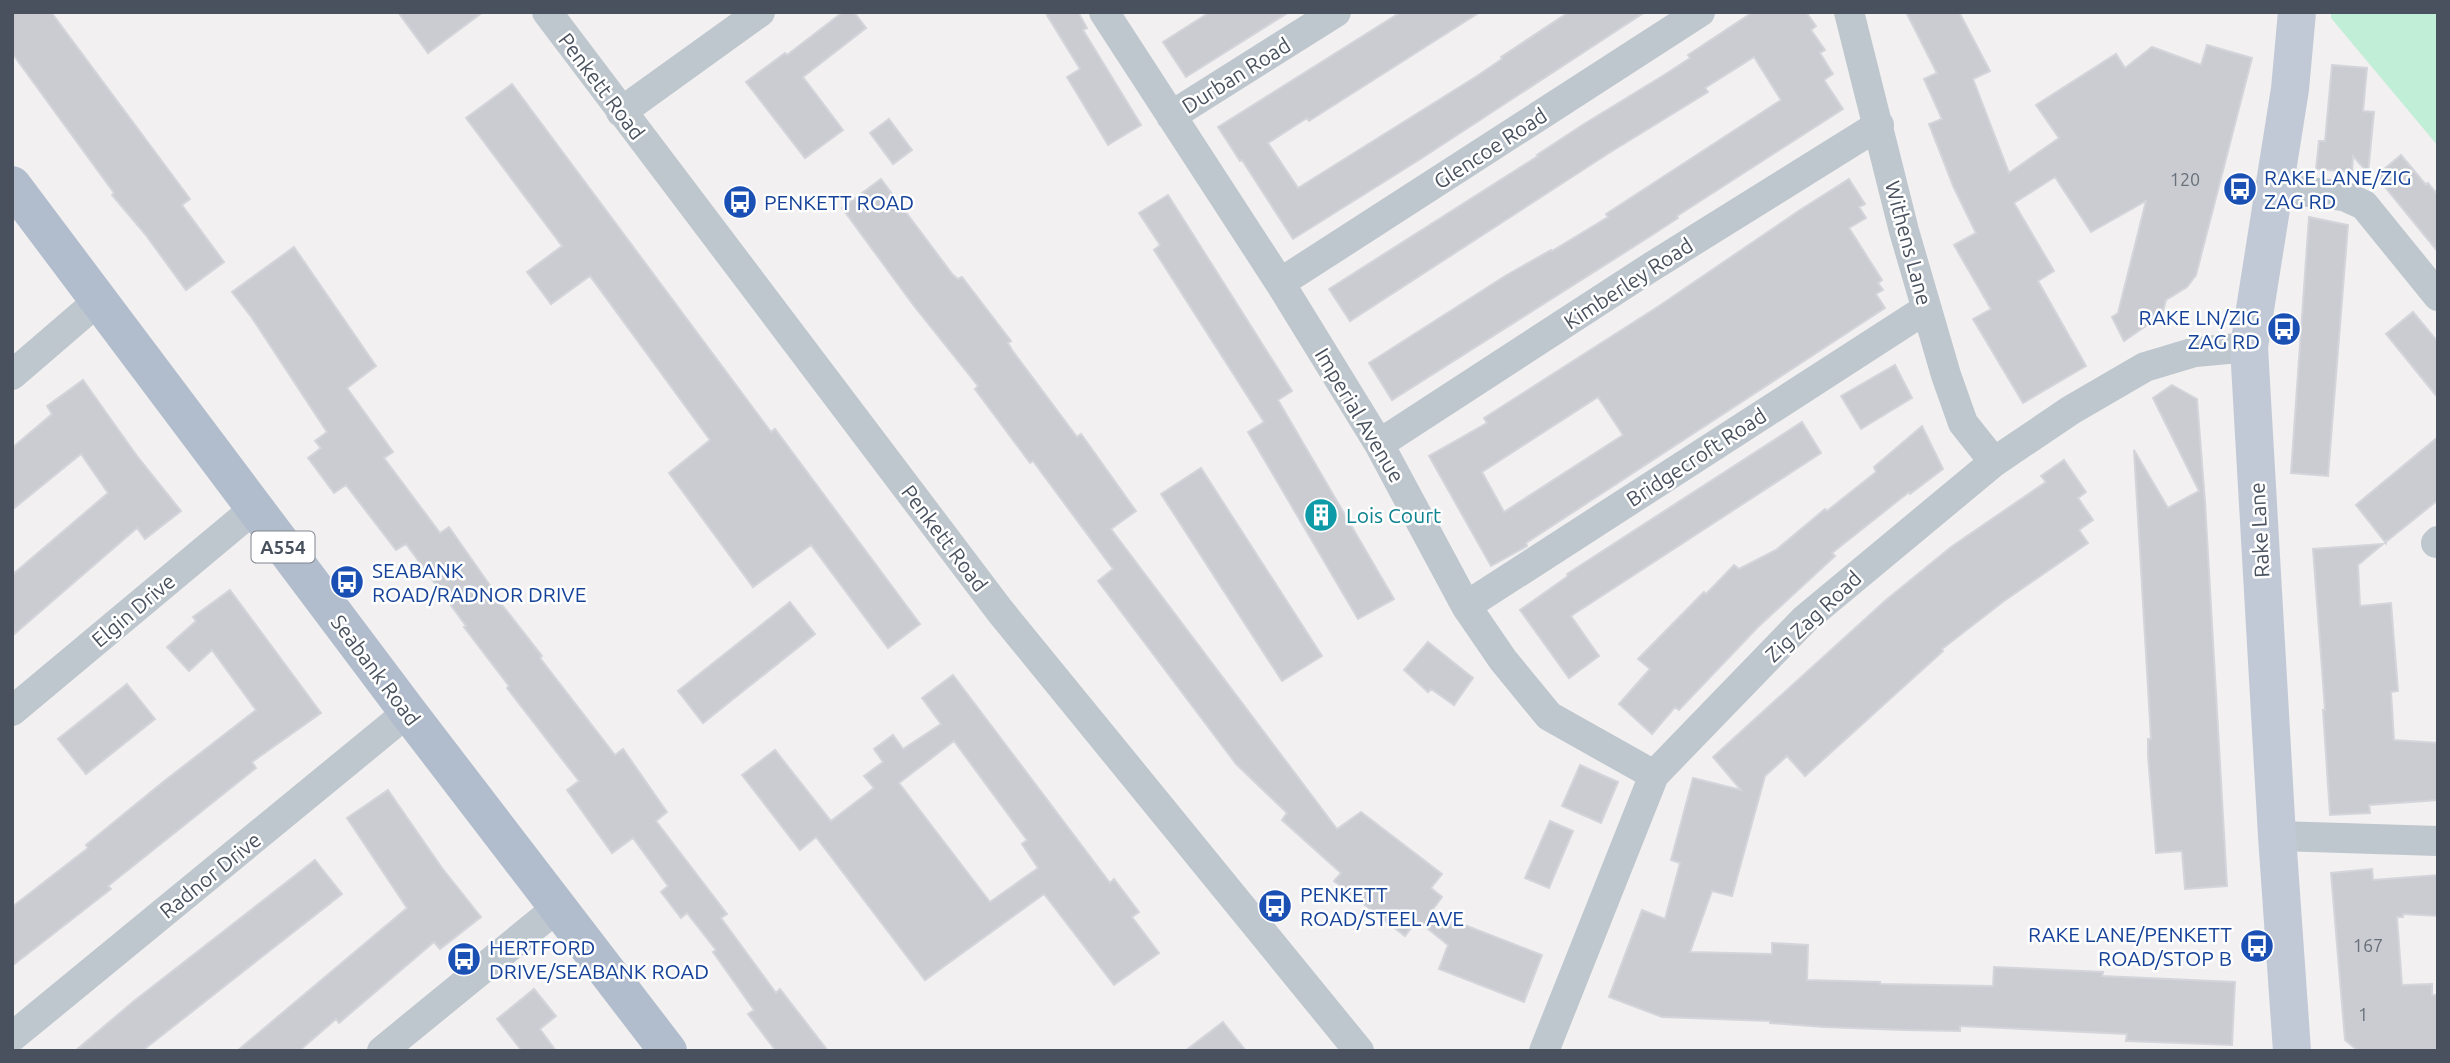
<svg xmlns="http://www.w3.org/2000/svg" width="2450" height="1063" viewBox="0 0 2450 1063" font-family="Ubuntu,sans-serif">
<style>
.green{fill:#c0eed6}
.building{fill:#caccd2;stroke:#d4d5db;stroke-width:2;fill-rule:evenodd}
.lines{fill:none;stroke-linecap:round;stroke-linejoin:round}
.street{stroke:#bec6ce;stroke-width:30}
.secondary{stroke:#c1c9d6;stroke-width:38}
.primary{stroke:#b1bdcd;stroke-width:38}
.labels{text-anchor:middle;dominant-baseline:central;stroke-width:5;stroke-linejoin:round;paint-order:stroke}
.number-label{font-size:18px;fill:#68707a}
.shield{fill:#fff;stroke:#7f858e;stroke-width:2}
.shield-label{font-size:19px;font-weight:bold;fill:#48515d}
.street-label{font-size:21px;fill:#48515d;stroke:#fff}
.transit-label{font-size:21px;fill:#164399;stroke:#fff;text-anchor:start}
.culture-label{font-size:21px;fill:#0d838f;stroke:#fff;text-anchor:start}
</style>
<rect width="100%" height="100%" fill="#f2f0f0"/>
<path class="green" d="M 2331,12 L 2438,12 L 2438,146 L 2331,18 Z"/>
<path class="building" d="M 12,12 L 51,12 L 190,199 L 182,205 L 224,262 L 186,290 L 145,234 L 112,195 L 114,193 L 12,53 Z
M 398,12 L 483,12 L 428,53 Z
M 843,12 L 854,12 L 866,28 L 803,77 L 843,130 L 805,158 L 746,82 L 785,53 L 787,55 Z
M 1045,12 L 1078,12 L 1087,28 L 1083,30 L 1141,125 L 1108,145 L 1067,77 L 1080,69 Z
M 1210,12 L 1289,12 L 1186,77 L 1163,42 Z
M 1401,12 L 1480,12 L 1309,121 L 1307,118 L 1268,143 L 1298,188 L 1477,76 L 1502,59 L 1501,57 L 1569,12 L 1645,12 L 1422,158 L 1293,239 L 1242,160 L 1240,161 L 1218,127 Z
M 1753,12 L 1806,12 L 1816,26 L 1811,30 L 1825,50 L 1820,53 L 1833,74 L 1824,80 L 1843,109 L 1677,216 L 1678,218 L 1649,237 L 1392,400 L 1369,363 L 1505,276 L 1551,250 L 1552,251 L 1608,217 L 1606,214 L 1781,100 L 1754,57 L 1705,88 L 1708,92 L 1609,153 L 1350,321 L 1329,289 L 1538,156 L 1537,155 L 1584,124 L 1664,75 L 1690,58 L 1688,55 Z
M 1906,12 L 1959,12 L 1990,71 L 1973,79 L 2009,173 L 2059,138 L 2036,105 L 2116,54 L 2125,68 L 2152,47 L 2201,65 L 2207,45 L 2252,58 L 2196,275 L 2187,287 L 2166,300 L 2162,315 L 2124,341 L 2112,317 L 2118,313 L 2146,201 L 2091,232 L 2055,177 L 2014,203 L 2054,271 L 2038,281 L 2086,366 L 2023,403 L 1973,319 L 1991,309 L 1954,245 L 1976,233 L 1954,188 L 1929,124 L 1942,119 L 1924,79 L 1937,73 Z
M 2332,65 L 2367,68 L 2363,111 L 2374,112 L 2368,173 L 2353,156 L 2352,172 L 2316,169 L 2319,141 L 2325,141 Z
M 512,84 L 771,432 L 775,429 L 920,624 L 888,648 L 811,545 L 753,587 L 669,473 L 710,440 L 590,276 L 551,304 L 527,272 L 562,246 L 466,118 Z
M 889,119 L 912,150 L 893,164 L 870,133 Z
M 2401,155 L 2426,185 L 2428,183 L 2438,195 L 2438,252 L 2376,176 Z
M 881,179 L 953,275 L 958,279 L 962,277 L 1011,341 L 1008,343 L 1012,350 L 1077,437 L 1081,434 L 1136,511 L 1111,529 L 1337,829 L 1361,812 L 1442,874 L 1431,888 L 1442,897 L 1431,912 L 1542,955 L 1524,1002 L 1439,969 L 1448,945 L 1417,920 L 1405,936 L 1334,881 L 1341,873 L 1282,820 L 1287,813 L 1236,764 L 1098,581 L 1113,569 L 1033,461 L 1030,463 L 975,389 L 978,386 L 914,306 L 842,208 Z
M 1849,179 L 1865,204 L 1859,207 L 1866,218 L 1849,228 L 1882,280 L 1878,283 L 1883,290 L 1876,294 L 1885,308 L 1526,543 L 1527,546 L 1491,566 L 1429,456 L 1487,423 L 1484,418 L 1659,306 L 1800,210 ZM 1598,397 L 1623,435 L 1504,512 L 1482,472 Z
M 1168,195 L 1292,391 L 1278,400 L 1394,599 L 1358,619 L 1248,432 L 1264,422 L 1154,250 L 1160,245 L 1139,213 Z
M 2309,217 L 2348,225 L 2328,476 L 2291,473 Z
M 294,247 L 376,366 L 347,388 L 393,452 L 384,458 L 440,533 L 449,527 L 494,591 L 492,592 L 542,656 L 540,658 L 615,755 L 623,749 L 667,812 L 656,821 L 727,914 L 721,918 L 776,993 L 780,989 L 828,1051 L 776,1051 L 748,1014 L 754,1010 L 713,952 L 716,950 L 687,913 L 681,918 L 661,892 L 668,886 L 633,838 L 612,853 L 567,790 L 579,781 L 507,688 L 509,686 L 464,627 L 466,626 L 406,544 L 396,550 L 346,485 L 334,493 L 308,458 L 321,448 L 315,441 L 327,432 L 252,318 L 232,292 Z
M 2413,312 L 2438,342 L 2438,398 L 2386,334 Z
M 1895,365 L 1912,398 L 1861,429 L 1841,396 Z
M 83,380 L 137,456 L 181,511 L 145,539 L 137,528 L 12,636 L 12,575 L 108,493 L 81,454 L 12,510 L 12,448 L 52,414 L 47,406 Z
M 2172,385 L 2197,399 L 2205,502 L 2227,886 L 2185,889 L 2182,851 L 2156,853 L 2148,756 L 2148,739 L 2151,739 L 2134,450 L 2168,508 L 2199,491 L 2153,398 Z
M 1802,422 L 1821,453 L 1571,616 L 1599,656 L 1569,678 L 1520,610 L 1568,576 L 1567,574 Z
M 1922,426 L 1943,469 L 1910,494 L 1909,492 L 1832,553 L 1835,556 L 1758,627 L 1679,710 L 1675,707 L 1652,734 L 1619,704 L 1650,669 L 1638,659 L 1704,592 L 1706,594 L 1734,565 L 1739,569 L 1776,550 L 1825,509 L 1827,511 L 1876,472 L 1874,467 Z
M 2438,437 L 2438,500 L 2387,541 L 2386,539 L 2386,543 L 2356,505 Z
M 2064,460 L 2086,492 L 2078,498 L 2093,520 L 2079,530 L 2088,543 L 2004,601 L 1942,649 L 1943,651 L 1805,776 L 1787,756 L 1765,776 L 1732,896 L 1712,891 L 1690,952 L 1772,954 L 1772,943 L 1808,945 L 1807,980 L 1880,982 L 1880,984 L 1993,986 L 1994,967 L 2103,972 L 2102,976 L 2235,982 L 2232,1045 L 2126,1041 L 2127,1034 L 1960,1026 L 1960,1031 L 1905,1030 L 1824,1027 L 1770,1023 L 1770,1021 L 1662,1017 L 1609,997 L 1642,910 L 1665,919 L 1680,863 L 1671,860 L 1693,778 L 1741,790 L 1713,757 L 1886,600 L 1951,547 L 2046,482 L 2041,476 Z
M 1201,468 L 1322,656 L 1282,681 L 1161,494 Z
M 2383,544 L 2358,565 L 2360,606 L 2391,603 L 2398,691 L 2391,692 L 2394,740 L 2438,743 L 2438,800 L 2369,805 L 2370,813 L 2330,815 L 2323,710 L 2325,710 L 2313,549 Z
M 230,590 L 321,713 L 252,762 L 256,768 L 108,886 L 111,889 L 12,966 L 12,907 L 88,848 L 86,845 L 163,782 L 256,710 L 212,650 L 189,671 L 167,647 L 196,621 L 193,617 Z
M 790,602 L 815,634 L 703,723 L 678,691 Z
M 1428,642 L 1473,678 L 1454,705 L 1431,689 L 1428,692 L 1404,670 Z
M 953,675 L 1110,883 L 1114,879 L 1139,912 L 1132,917 L 1159,953 L 1114,985 L 1044,894 L 925,980 L 816,837 L 800,850 L 742,775 L 775,750 L 831,821 L 874,788 L 864,776 L 883,762 L 874,749 L 893,735 L 903,749 L 941,724 L 922,698 ZM 954,741 L 1027,840 L 1022,844 L 1038,868 L 990,902 L 899,783 Z
M 127,684 L 155,719 L 86,774 L 58,739 Z
M 1580,765 L 1618,782 L 1601,823 L 1562,806 Z
M 388,790 L 442,868 L 481,917 L 440,949 L 434,942 L 339,1023 L 336,1019 L 299,1051 L 237,1051 L 407,908 L 347,818 Z
M 1550,821 L 1573,831 L 1549,888 L 1525,878 Z
M 315,860 L 342,894 L 142,1051 L 75,1051 L 134,1001 Z
M 2372,869 L 2373,880 L 2438,875 L 2438,916 L 2403,914 L 2403,917 L 2397,917 L 2402,985 L 2432,984 L 2432,995 L 2438,995 L 2438,1051 L 2358,1051 L 2345,1040 L 2331,873 Z
M 534,989 L 556,1016 L 540,1029 L 556,1051 L 522,1051 L 497,1019 Z
M 1223,1022 L 1246,1051 L 1185,1051 Z"/>
<g class="lines">
<path class="street" d="M 547,12 L 1000,611 L 1359,1051
M 1104,12 L 1280,283 L 1379,444 L 1466,606 L 1503,660 L 1549,716 L 1654,775
M 1849,12 L 1904,231 L 1946,375 L 1963,423 L 1994,462
M 621,112 L 760,12
M 1171,116 L 1336,12
M 2273,188 L 2344,196 L 2364,205 L 2438,296
M 1280,283 L 1700,12
M 12,375 L 98,301
M 1379,444 L 1648,269 L 1879,125
M 2436,543 L 2438,541
M 1466,606 L 1926,309
M 12,711 L 254,509
M 2277,836 L 2438,841
M 12,1037 L 408,712
M 382,1051 L 558,907
M 1544,1051 L 1654,775 L 1805,619 L 1994,462 L 2071,410 L 2145,367 L 2195,352 L 2249,347"/>
<path class="secondary" d="M 2292,1051 L 2277,836 L 2249,347 L 2290,89 L 2297,12"/>
<path class="primary" d="M 12,185 L 408,712 L 668,1051"/>
</g>
<defs>
<g id="bus-disc" transform="scale(1.75)"><circle r="9.5" fill="#1a4fb4" stroke="#fff"/><path d="M-5-6H5V4H4V6H2V4H-2V6H-4V4H-5ZM-3.5-4V0h7V-4ZM-3.5 1.2v1.5H-2V1.2ZM2 1.2v1.5H3.5V1.2Z" fill="#fff"/></g>
<g id="building-disc" transform="scale(1.75)"><circle r="9.5" fill="#0f9aa8" stroke="#fff"/><path d="M-4-6H4V6H1V3H-1V6H-4ZM-2.5-4.3h1.7v1.8h-1.7ZM.8-4.3h1.7v1.8H.8ZM-2.5-1h1.7V.8h-1.7ZM.8-1h1.7V.8H.8Z" fill="#fff"/></g>
</defs>
<g fill-rule="evenodd">
<use href="#bus-disc" x="2240" y="189"/>
<use href="#bus-disc" x="740" y="202"/>
<use href="#bus-disc" x="2284" y="329"/>
<use href="#building-disc" x="1321" y="515"/>
<use href="#bus-disc" x="347" y="582"/>
<use href="#bus-disc" x="1275" y="906"/>
<use href="#bus-disc" x="2257" y="946"/>
<use href="#bus-disc" x="464" y="959"/>
</g>
<g class="labels">
<g class="number-label">
<text x="2185" y="179">120</text>
<text x="2368" y="945">167</text>
<text x="2363" y="1014">1</text>
</g>
<rect class="shield" x="251.5" y="531.5" width="63" height="31" rx="5"/>
<g class="shield-label">
<text x="283" y="547">A554</text>
</g>
<g class="street-label">
<text transform="translate(1236 75) rotate(-32)">Durban Road</text>
<text transform="translate(602 86) rotate(53)">Penkett Road</text>
<text transform="translate(1490 148) rotate(-33)">Glencoe Road</text>
<text transform="translate(1909 243) rotate(75)">Withens Lane</text>
<text transform="translate(1628 283) rotate(-33)">Kimberley Road</text>
<text transform="translate(1360 415) rotate(59)">Imperial Avenue</text>
<text transform="translate(1696 457) rotate(-33)">Bridgecroft Road</text>
<text transform="translate(2259 530) rotate(-93)">Rake Lane</text>
<text transform="translate(945 538) rotate(53)">Penkett Road</text>
<text transform="translate(133 610) rotate(-40)">Elgin Drive</text>
<text transform="translate(1813 616) rotate(-43)">Zig Zag Road</text>
<text transform="translate(376 670) rotate(53)">Seabank Road</text>
<text transform="translate(210 875) rotate(-39)">Radnor Drive</text>
</g>
<g class="transit-label">
<text x="2264" y="177">RAKE LANE/ZIG<tspan x="2264" dy="24">ZAG RD</tspan></text>
<text x="764" y="202">PENKETT ROAD</text>
<text x="2260" y="317" text-anchor="end">RAKE LN/ZIG<tspan x="2260" dy="24">ZAG RD</tspan></text>
<text x="372" y="570">SEABANK<tspan x="372" dy="24">ROAD/RADNOR DRIVE</tspan></text>
<text x="1300" y="894">PENKETT<tspan x="1300" dy="24">ROAD/STEEL AVE</tspan></text>
<text x="2232" y="934" text-anchor="end">RAKE LANE/PENKETT<tspan x="2232" dy="24">ROAD/STOP B</tspan></text>
<text x="489" y="947">HERTFORD<tspan x="489" dy="24">DRIVE/SEABANK ROAD</tspan></text>
</g>
<g class="culture-label">
<text x="1346" y="515">Lois Court</text>
</g>
</g>
<rect width="2450" height="1063" fill="none" stroke="#48515d" stroke-width="28"/>
</svg>
